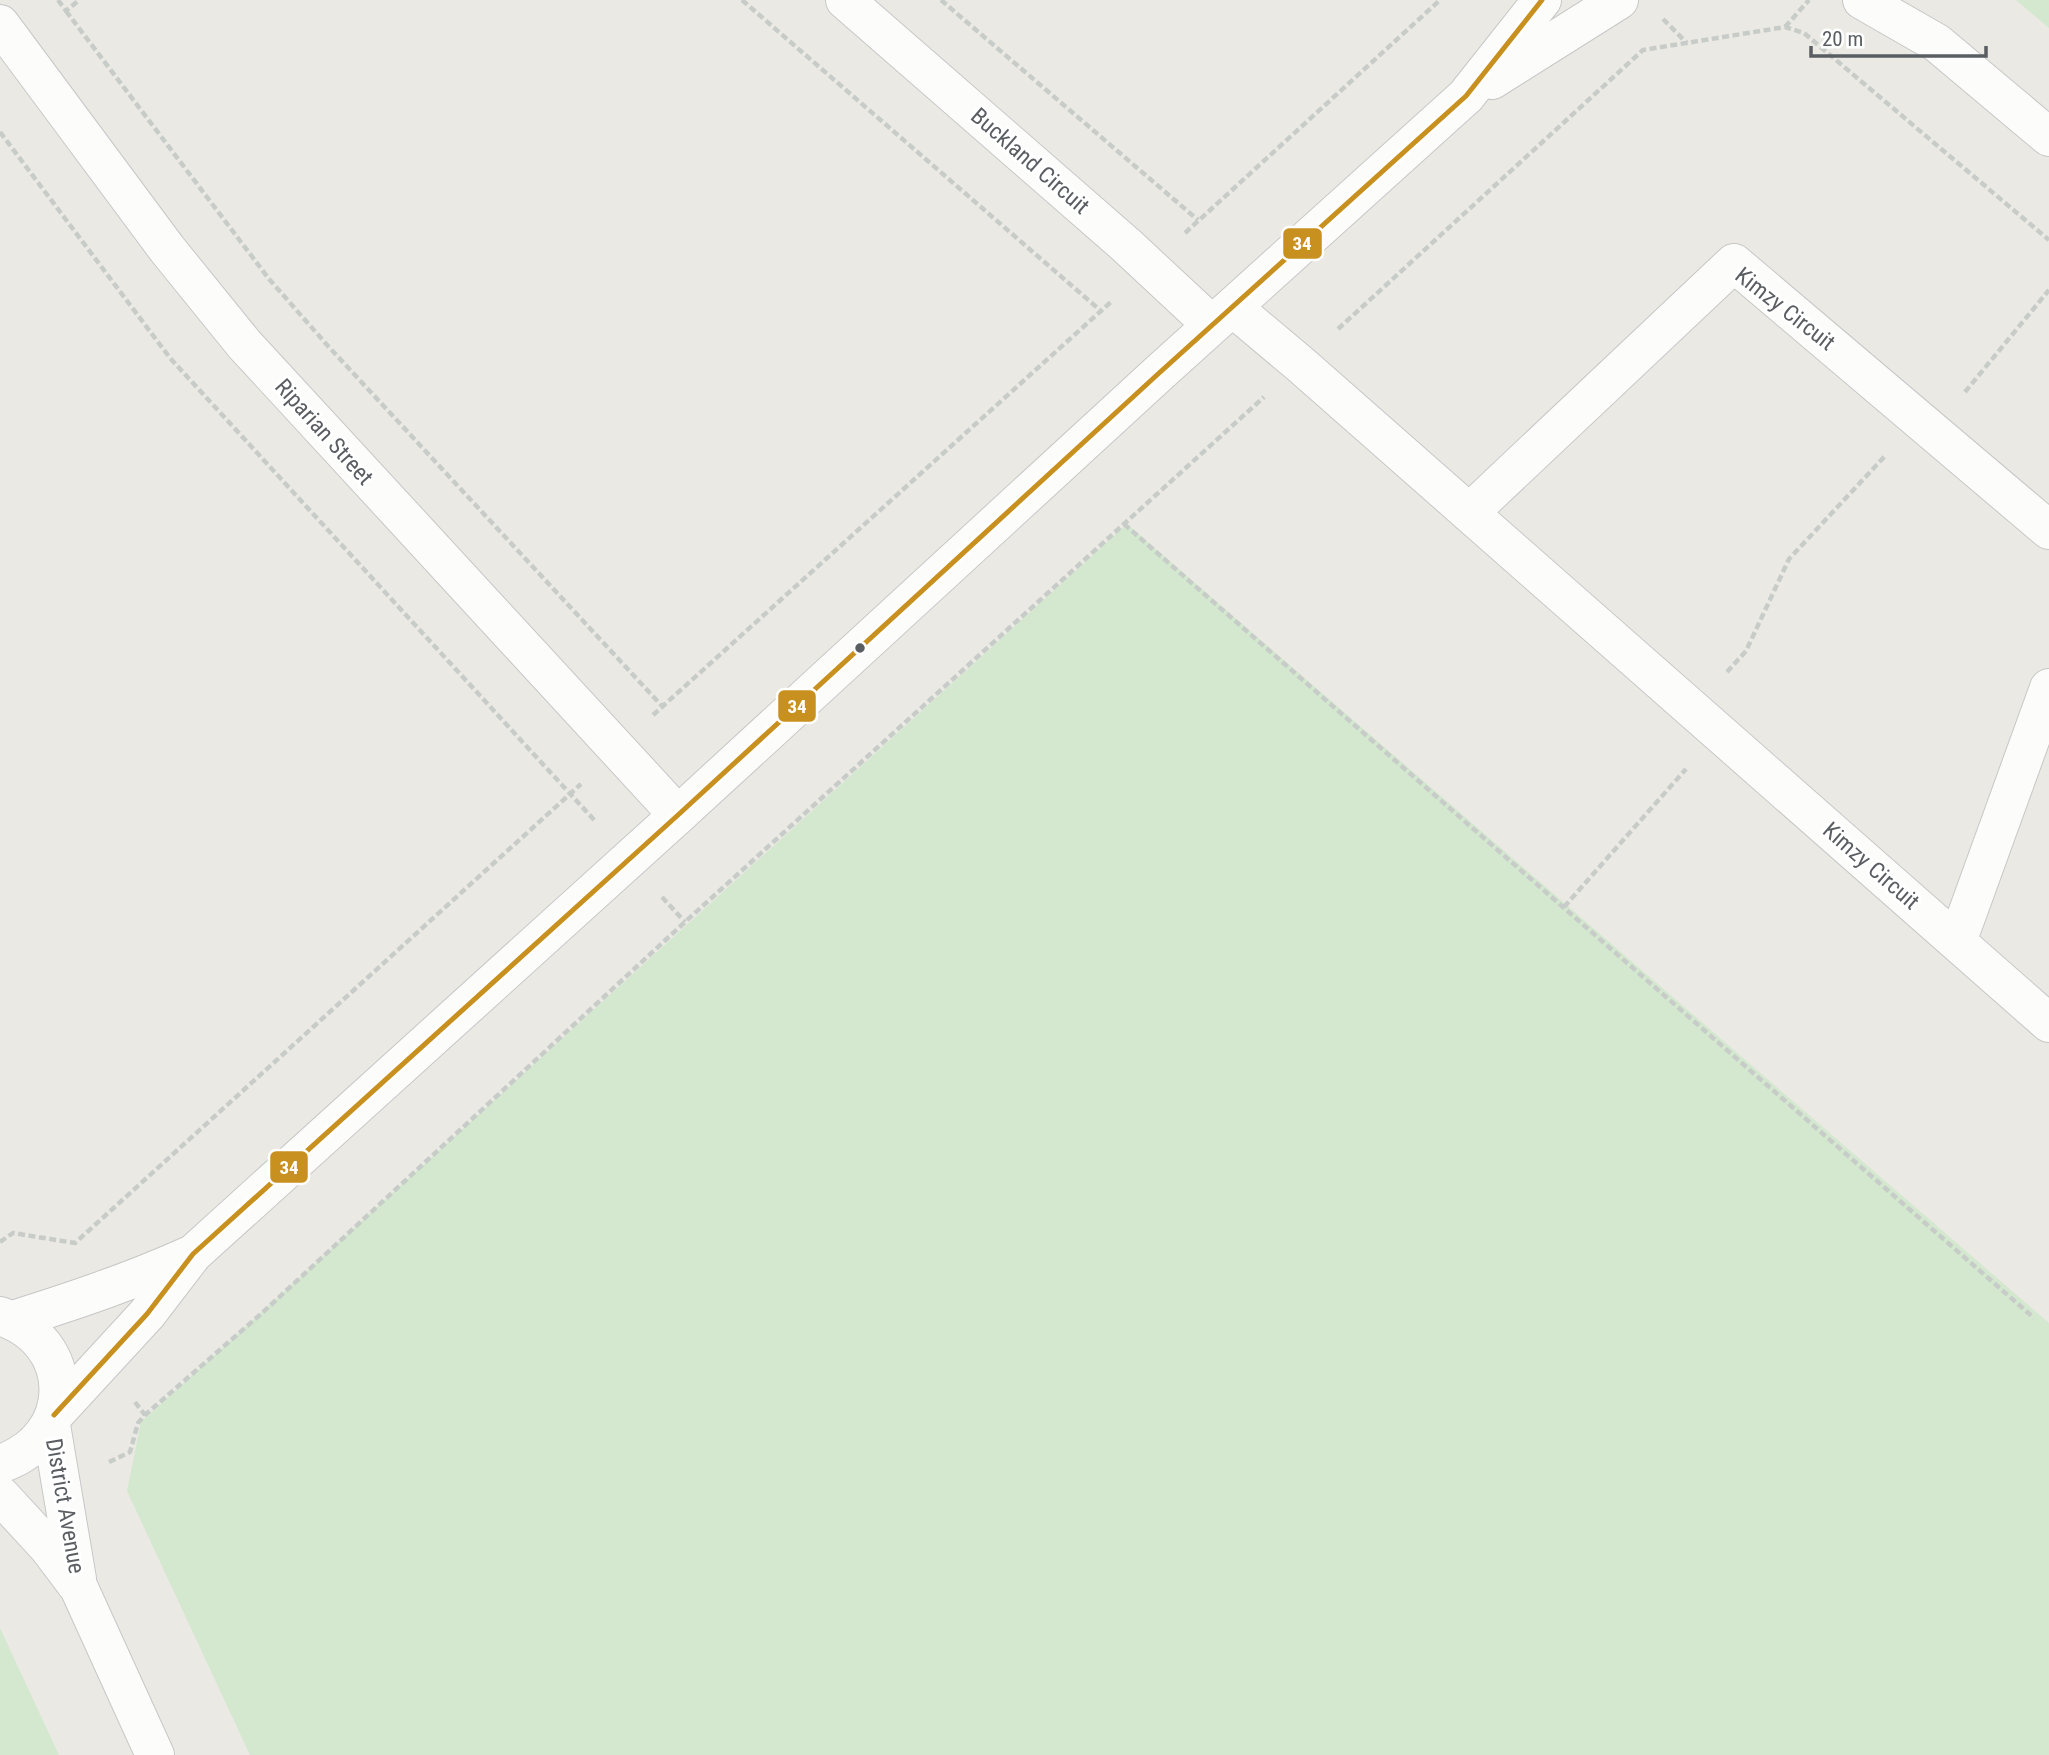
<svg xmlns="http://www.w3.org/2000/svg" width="2049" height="1755" viewBox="0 0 2049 1755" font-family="'Roboto Condensed',sans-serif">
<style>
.green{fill:#d3e8ce}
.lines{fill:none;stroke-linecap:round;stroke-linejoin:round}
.minor-casing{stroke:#c7c7c7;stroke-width:40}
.path{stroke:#c7ccc9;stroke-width:4.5;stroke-dasharray:7 3.5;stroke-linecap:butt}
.minor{stroke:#fcfcfb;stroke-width:38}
.bus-1-casing{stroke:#fff;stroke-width:10}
.bus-1{stroke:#c8901e;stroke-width:5}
.bus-dot{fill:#5a5e63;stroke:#fff;stroke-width:2.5}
.labels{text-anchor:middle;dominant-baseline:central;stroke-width:6;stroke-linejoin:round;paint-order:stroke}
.street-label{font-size:23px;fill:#5a5e63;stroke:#fff}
.line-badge{stroke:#fff;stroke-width:2.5}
.badge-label{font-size:19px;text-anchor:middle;font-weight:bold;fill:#fff}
</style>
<rect width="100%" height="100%" fill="#ebe9e4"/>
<path class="green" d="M 2016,0 L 2049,0 L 2049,28 Z
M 1127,524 L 2049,1323 L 2049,1755 L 250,1755 L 127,1491 L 141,1422 Z
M 0,1628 L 59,1755 L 0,1755 Z"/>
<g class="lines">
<g class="minor-casing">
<path id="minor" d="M 845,0 L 1125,244 L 1212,325
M 1862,0 L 1937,43 L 2049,137
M 0,24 L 167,249 L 244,344 L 678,815
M 1492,80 L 1619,0
M 1232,307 L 1300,364 L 2049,1023
M 1469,513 L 1734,263 L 2049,530
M 1957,942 L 2049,688
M 0,1316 C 78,1341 78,1438 0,1464
M 13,1320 C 73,1301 130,1282 188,1256
M 54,1415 L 147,1314 L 193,1254 L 678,815 L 1158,374 L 1466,96 L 1542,0
M 51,1425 L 77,1579
M 0,1495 L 48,1547 L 79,1588 L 155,1755"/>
</g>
<path class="path" d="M 58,0 L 66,11 L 79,0
M 742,0 L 1101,311
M 941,0 L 1198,220
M 66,11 L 269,279 L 328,346 L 662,706
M 1663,19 L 1687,43
M 1785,27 L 1809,0
M 0,132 L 170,358 L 596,822
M 1185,233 L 1440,0
M 1338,329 L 1643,50 L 1785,27 L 1804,33 L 2049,240
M 1965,392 L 2049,290
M 1124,524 L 2034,1318
M 1727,672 L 1746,651 L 1789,559 L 1885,456
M 653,715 L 1112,301
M 662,897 L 685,922
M 1564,907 L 1686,769
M 0,1242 L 13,1233 L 75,1243 L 581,784
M 135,1402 L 145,1415
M 109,1462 L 130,1452 L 138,1423 L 145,1415 L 262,1313 L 685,922 L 1264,397"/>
<use href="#minor" class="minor"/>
<g class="bus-1-casing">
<path id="bus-1" d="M 54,1415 L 147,1314 L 193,1254 L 678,815 L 1158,374 L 1466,96 L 1542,0"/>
</g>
<use href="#bus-1" class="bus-1"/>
</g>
<circle class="bus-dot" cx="860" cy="648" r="6"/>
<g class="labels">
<g class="street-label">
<text transform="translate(1030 161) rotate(41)">Buckland Circuit</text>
<text transform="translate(1785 309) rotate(38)">Kimzy Circuit</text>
<text transform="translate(324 432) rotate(48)">Riparian Street</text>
<text transform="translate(1871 866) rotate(41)">Kimzy Circuit</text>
<text transform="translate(65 1506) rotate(80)">District Avenue</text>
</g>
</g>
<g class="line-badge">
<rect x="1282" y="227" width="41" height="33" rx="7" fill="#c8901e"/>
<rect x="777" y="689" width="40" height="34" rx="7" fill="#c8901e"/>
<rect x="269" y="1150" width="40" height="34" rx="7" fill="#c8901e"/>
</g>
<g class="badge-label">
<text x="1302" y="250">34</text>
<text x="797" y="713">34</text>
<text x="289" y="1174">34</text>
</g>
<path d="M1811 46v10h175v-10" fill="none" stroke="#5a5e63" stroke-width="3.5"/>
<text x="1822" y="46" font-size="21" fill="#5a5e63" stroke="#ffffff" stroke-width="5" paint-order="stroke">20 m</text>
</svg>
